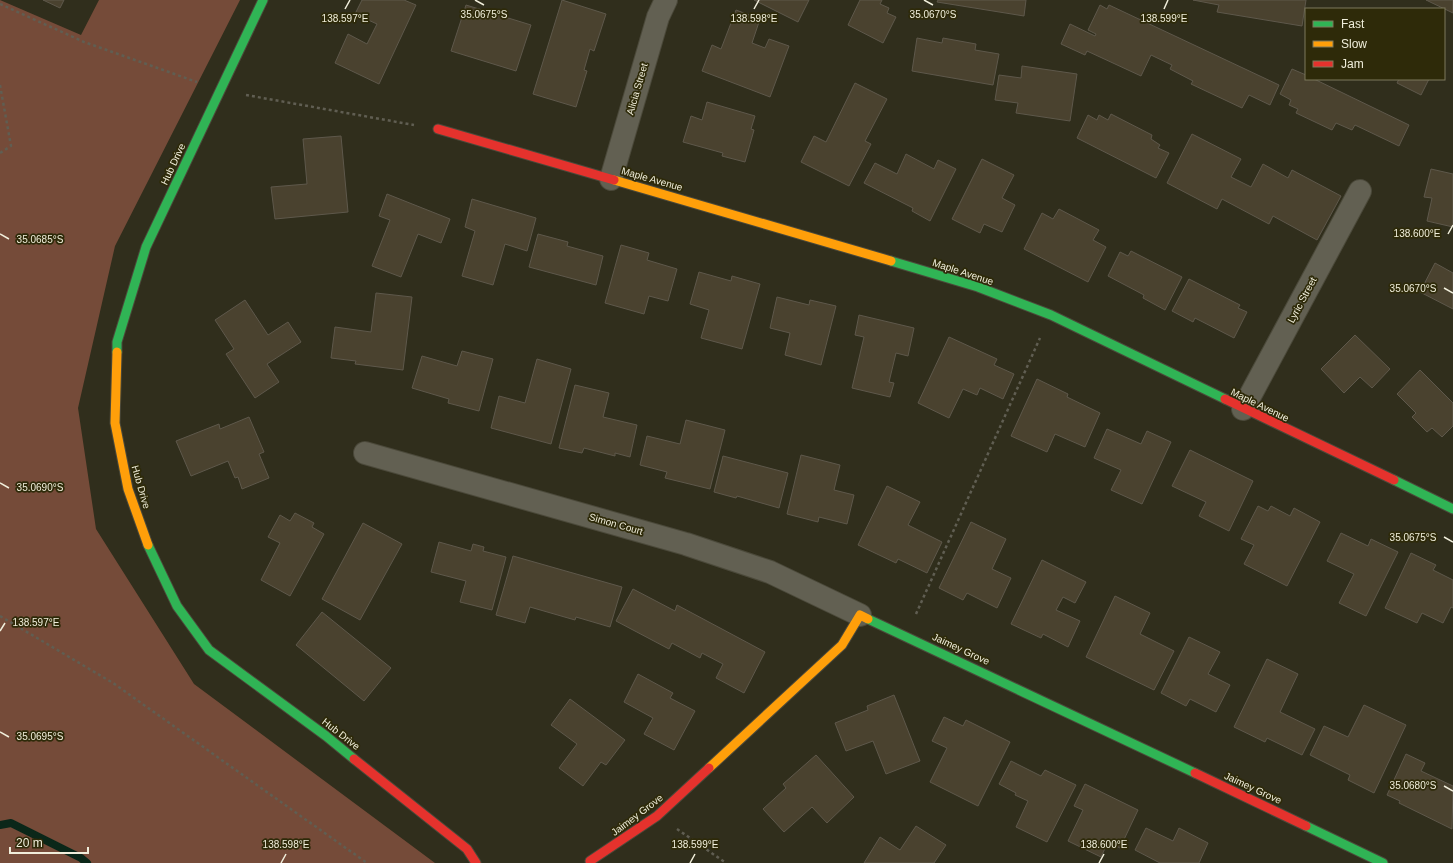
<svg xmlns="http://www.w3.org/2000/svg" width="1453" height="863" viewBox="0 0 1453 863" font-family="Arial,sans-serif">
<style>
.green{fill:#754b39}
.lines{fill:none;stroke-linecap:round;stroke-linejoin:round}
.stream{stroke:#0b2719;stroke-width:8}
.building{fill:#4a422f;stroke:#5e584b}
.street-casing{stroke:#4b493a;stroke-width:24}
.fast-casing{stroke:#4b493a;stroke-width:11}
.slow-casing{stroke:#4b493a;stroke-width:11}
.jam-casing{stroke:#4b493a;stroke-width:11}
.path{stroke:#605e52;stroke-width:2.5;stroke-dasharray:3 3;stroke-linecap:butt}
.street{stroke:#626052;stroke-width:22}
.fast{stroke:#30b455;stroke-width:9}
.slow{stroke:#ff9f0a;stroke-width:9}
.jam{stroke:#e5322d;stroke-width:9}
.ticks{fill:none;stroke:#f0eedb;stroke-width:1.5}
.labels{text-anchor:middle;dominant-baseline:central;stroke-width:3.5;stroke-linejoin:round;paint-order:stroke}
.street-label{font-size:10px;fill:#f0eedb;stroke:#2e2a09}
.ticks-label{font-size:10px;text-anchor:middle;fill:#f0eedb;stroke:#2e2a09;stroke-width:3.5;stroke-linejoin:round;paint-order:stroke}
</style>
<rect width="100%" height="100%" fill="#302e1c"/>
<path class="green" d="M 0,0 L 81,35 L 99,0 L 240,0 L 115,246 L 78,408 L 96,529 L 194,684 L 435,863 L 0,863 Z"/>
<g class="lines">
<path class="stream" d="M 0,825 L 11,823 L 81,858 L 87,863"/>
</g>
<path class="building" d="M 43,0 L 64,0 L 60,8 Z
M 362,0 L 404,0 L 416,5 L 379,84 L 335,63 L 348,34 L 367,44 L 377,24 L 355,14 Z
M 562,0 L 606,14 L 594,51 L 590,49 L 584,70 L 587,71 L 576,107 L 533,94 Z
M 754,0 L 809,0 L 798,22 Z
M 860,0 L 882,0 L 880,4 L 889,8 L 887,13 L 896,17 L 883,43 L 848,25 Z
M 938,0 L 1026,0 L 1024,16 L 937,2 Z
M 1193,0 L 1306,0 L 1302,26 L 1217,12 L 1219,5 Z
M 1426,0 L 1453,0 L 1453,13 Z
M 466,5 L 531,25 L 516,71 L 451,51 Z
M 1100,5 L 1107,9 L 1109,5 L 1279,85 L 1270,105 L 1249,95 L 1242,108 L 1191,84 L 1193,81 L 1170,69 L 1172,65 L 1151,55 L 1141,76 L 1087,51 L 1085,55 L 1061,44 L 1070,24 L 1095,36 L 1096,34 L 1088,30 Z
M 736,10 L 760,19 L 752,43 L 765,48 L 769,39 L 789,46 L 770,97 L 702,71 L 712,45 L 721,49 Z
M 917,38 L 942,43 L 943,38 L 976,44 L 975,50 L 999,54 L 993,85 L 912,71 Z
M 1022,66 L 1077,74 L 1070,121 L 1016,113 L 1018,103 L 995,100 L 999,75 L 1021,78 Z
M 1292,69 L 1306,75 L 1306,79 L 1314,79 L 1409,125 L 1399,146 L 1355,125 L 1352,130 L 1336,123 L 1332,130 L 1296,113 L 1298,109 L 1289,105 L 1291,100 L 1280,94 Z
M 1399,79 L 1429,79 L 1421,95 L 1397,83 Z
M 855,83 L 887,99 L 865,141 L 871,144 L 849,186 L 801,162 L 814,136 L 826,142 Z
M 707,102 L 755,116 L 751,129 L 754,130 L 745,162 L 722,156 L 723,153 L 683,142 L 691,116 L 702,120 Z
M 1111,114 L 1152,135 L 1151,139 L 1160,145 L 1158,148 L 1169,153 L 1156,178 L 1077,138 L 1088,115 L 1097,120 L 1099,115 L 1108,120 Z
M 1192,134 L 1241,159 L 1231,177 L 1251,187 L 1263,164 L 1288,178 L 1292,170 L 1341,196 L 1317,240 L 1273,216 L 1269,224 L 1222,199 L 1217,209 L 1167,183 Z
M 341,136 L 348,212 L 275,219 L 271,187 L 307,184 L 303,139 Z
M 906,154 L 934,169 L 938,160 L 956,169 L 930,221 L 912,211 L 913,208 L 864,183 L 875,163 L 897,174 Z
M 982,159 L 1014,175 L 1002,198 L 1015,205 L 1002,232 L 984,224 L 980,233 L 952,219 Z
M 1431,169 L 1453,174 L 1453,227 L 1427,221 L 1432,198 L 1424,197 Z
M 387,194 L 450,219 L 441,243 L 418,234 L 401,277 L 372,266 L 390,220 L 379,216 Z
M 472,199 L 536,218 L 527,251 L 505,244 L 493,285 L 462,276 L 475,231 L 465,227 Z
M 1059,209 L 1099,230 L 1093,240 L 1106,247 L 1088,282 L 1024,249 L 1042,213 L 1053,219 Z
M 538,234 L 568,242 L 567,246 L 603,256 L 596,285 L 529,267 Z
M 621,245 L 649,253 L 647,260 L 677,269 L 668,301 L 649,296 L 644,314 L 605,303 Z
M 1131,251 L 1182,277 L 1165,310 L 1143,298 L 1144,295 L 1108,276 L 1120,252 L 1128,256 Z
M 1435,263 L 1453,273 L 1453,309 L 1420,292 Z
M 699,272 L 731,281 L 732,276 L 760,284 L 742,349 L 701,338 L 709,310 L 690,304 Z
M 1189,279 L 1240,305 L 1238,308 L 1247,312 L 1234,338 L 1195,318 L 1193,322 L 1172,311 Z
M 376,293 L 412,297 L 403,370 L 355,364 L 356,361 L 331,358 L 335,327 L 371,332 Z
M 777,297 L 809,305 L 810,300 L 836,306 L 821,365 L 785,355 L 790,333 L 770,328 Z
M 245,300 L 268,335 L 288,322 L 301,342 L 267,364 L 279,382 L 255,398 L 226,354 L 234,349 L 215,320 Z
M 859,315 L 914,328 L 908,356 L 896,353 L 889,382 L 894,383 L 890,397 L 852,388 L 864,337 L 855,335 Z
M 1355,335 L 1390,369 L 1372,388 L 1360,377 L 1344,393 L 1321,369 Z
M 949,337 L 997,359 L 994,365 L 1014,374 L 1003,399 L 980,388 L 977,395 L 963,389 L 949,418 L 918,403 Z
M 462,351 L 493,359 L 479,411 L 448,403 L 449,399 L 412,388 L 422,356 L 457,366 Z
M 537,359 L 571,369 L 551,444 L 491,428 L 499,396 L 525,403 Z
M 1420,370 L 1453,403 L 1453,426 L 1442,437 L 1432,428 L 1427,432 L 1412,417 L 1416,413 L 1397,394 Z
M 1037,379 L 1068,394 L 1067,397 L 1100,413 L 1085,447 L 1055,434 L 1047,452 L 1011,436 Z
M 575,385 L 609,393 L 603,417 L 637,425 L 630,457 L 615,453 L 615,456 L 584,448 L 582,453 L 559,448 Z
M 249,417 L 264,452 L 259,454 L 269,478 L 242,489 L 238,477 L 235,478 L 228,461 L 191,476 L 176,441 L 219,424 L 220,429 Z
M 686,420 L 725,430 L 710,489 L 665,478 L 667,472 L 640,465 L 647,436 L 680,444 Z
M 1107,429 L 1141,444 L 1147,431 L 1171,442 L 1142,504 L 1111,490 L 1121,470 L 1094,458 Z
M 1190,450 L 1253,481 L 1229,531 L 1199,516 L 1206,502 L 1172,486 Z
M 801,455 L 840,465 L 834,490 L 854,495 L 847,524 L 819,517 L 818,522 L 787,514 Z
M 723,456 L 788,473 L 779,508 L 737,496 L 736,498 L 714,492 Z
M 887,486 L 920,502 L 908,525 L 942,542 L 927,573 L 898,559 L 896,563 L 858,545 Z
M 1258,506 L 1268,511 L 1271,506 L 1290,516 L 1294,508 L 1320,522 L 1287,586 L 1244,564 L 1254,545 L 1241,539 Z
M 295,513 L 314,523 L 312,527 L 324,534 L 290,596 L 261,580 L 280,543 L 268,537 L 280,515 L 290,521 Z
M 971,522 L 1006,539 L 992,569 L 1011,578 L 997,608 L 967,593 L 963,600 L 939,588 Z
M 363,523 L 402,544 L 360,620 L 322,599 Z
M 1341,533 L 1368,546 L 1371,539 L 1398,552 L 1366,616 L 1339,603 L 1354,574 L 1327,561 Z
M 439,542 L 471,551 L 473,544 L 484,547 L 483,551 L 506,557 L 492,610 L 460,602 L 466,581 L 431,572 Z
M 1411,553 L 1436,565 L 1433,570 L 1453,580 L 1453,608 L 1451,607 L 1443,623 L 1422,613 L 1417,623 L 1385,608 Z
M 513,556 L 622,587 L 610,627 L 576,617 L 575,620 L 530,607 L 525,623 L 496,615 Z
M 1042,560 L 1086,582 L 1075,603 L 1063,597 L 1056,610 L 1080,621 L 1068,647 L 1043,634 L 1041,638 L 1011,624 Z
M 633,589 L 675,611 L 677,605 L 765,652 L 744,693 L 716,678 L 723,664 L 702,653 L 700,658 L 672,643 L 669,649 L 616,621 Z
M 1115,596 L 1150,613 L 1140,634 L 1174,651 L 1154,690 L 1086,657 Z
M 322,612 L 391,668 L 364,701 L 296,645 Z
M 1189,637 L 1220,652 L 1208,674 L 1230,685 L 1216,712 L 1190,699 L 1186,706 L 1161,693 Z
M 1267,659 L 1298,674 L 1280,712 L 1315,729 L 1302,755 L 1267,738 L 1265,742 L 1234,727 Z
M 638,674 L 673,693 L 670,698 L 695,711 L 674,750 L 644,734 L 653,718 L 624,702 Z
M 894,695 L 920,761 L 886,774 L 873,741 L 846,751 L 835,723 L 868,710 L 867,706 Z
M 570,699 L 625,740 L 606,765 L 601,762 L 583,786 L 559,768 L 577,744 L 551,725 Z
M 1364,705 L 1406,725 L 1374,793 L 1348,780 L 1350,775 L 1310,755 L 1324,726 L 1348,737 Z
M 944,717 L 963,726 L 966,720 L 1010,742 L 978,806 L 930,782 L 947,748 L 932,741 Z
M 1406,754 L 1425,763 L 1421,771 L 1453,786 L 1452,829 L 1399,803 L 1400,801 L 1387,795 Z
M 816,755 L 854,797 L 827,823 L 812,807 L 784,832 L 763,809 L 786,788 L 783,784 Z
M 1011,761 L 1041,776 L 1045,770 L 1076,785 L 1047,842 L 1016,827 L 1028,801 L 1015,795 L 1016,793 L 999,784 Z
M 1085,784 L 1138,810 L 1120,848 L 1108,842 L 1101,857 L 1068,841 L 1083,810 L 1074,806 Z
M 916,826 L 946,845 L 934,863 L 864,863 L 880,837 L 900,850 Z
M 1146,828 L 1173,841 L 1179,828 L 1208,843 L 1199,863 L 1160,863 L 1135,850 Z"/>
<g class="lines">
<g class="street-casing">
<path id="street" d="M 611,179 L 658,17 L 666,0
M 1243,409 L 1360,191
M 365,453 L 686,544 L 770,572 L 860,615"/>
</g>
<g class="fast-casing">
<path id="fast" d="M 891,261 L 978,287 L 1051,315 L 1225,399
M 117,352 L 117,342 L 146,247 L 263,0
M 1394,480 L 1453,509
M 148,545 L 177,606 L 209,650 L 326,736 L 354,759
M 868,619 L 1195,773
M 1306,826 L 1383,863"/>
</g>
<g class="slow-casing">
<path id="slow" d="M 614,180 L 891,261
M 117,352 L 115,423 L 128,489 L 148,545
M 709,768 L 842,645 L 860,615 L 868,619"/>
</g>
<g class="jam-casing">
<path id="jam" d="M 438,129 L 614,180
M 1225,399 L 1394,480
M 354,759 L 467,849 L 476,863
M 1195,773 L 1306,826
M 590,861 L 657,816 L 709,768"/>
</g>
<path class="path" d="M 0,4 L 84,42 L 197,82
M 0,85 L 11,146 L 0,153
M 246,95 L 414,125
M 916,614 L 1040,338
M 0,616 L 113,683 L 367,863
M 677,829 L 726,863"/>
<use href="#street" class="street"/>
<use href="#fast" class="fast"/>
<use href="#slow" class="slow"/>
<use href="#jam" class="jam"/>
</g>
<path class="ticks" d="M 475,0 L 484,5M 924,0 L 933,5M 345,9 L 350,0M 754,9 L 759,0M 1164,9 L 1168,0M 0,234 L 9,239M 1448,234 L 1453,225M 1444,288 L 1453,293M 0,483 L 9,488M 1444,537 L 1453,542M 0,631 L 5,623M 0,732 L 9,737M 1444,786 L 1453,791M 281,863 L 286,854M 690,863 L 695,854M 1099,863 L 1104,854"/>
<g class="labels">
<g class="street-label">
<text transform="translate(637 89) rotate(-74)">Alicia Street</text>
<text transform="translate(173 164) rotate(-65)">Hub Drive</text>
<text transform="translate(652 179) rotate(16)">Maple Avenue</text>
<text transform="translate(963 272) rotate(18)">Maple Avenue</text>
<text transform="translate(1302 300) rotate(-62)">Lyric Street</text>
<text transform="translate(1260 405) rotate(26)">Maple Avenue</text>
<text transform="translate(141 487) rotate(74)">Hub Drive</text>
<text transform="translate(616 524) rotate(16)">Simon Court</text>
<text transform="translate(961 649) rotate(25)">Jaimey Grove</text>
<text transform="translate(341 734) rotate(38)">Hub Drive</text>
<text transform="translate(1253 788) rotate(25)">Jaimey Grove</text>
<text transform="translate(637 815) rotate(-37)">Jaimey Grove</text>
</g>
</g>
<g class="ticks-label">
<text x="484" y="18">35.0675°S</text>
<text x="933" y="18">35.0670°S</text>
<text x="345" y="22">138.597°E</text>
<text x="754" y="22">138.598°E</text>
<text x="1164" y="22">138.599°E</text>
<text x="1417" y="237">138.600°E</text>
<text x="40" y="243">35.0685°S</text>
<text x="1413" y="292">35.0670°S</text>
<text x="40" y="491">35.0690°S</text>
<text x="1413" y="541">35.0675°S</text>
<text x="36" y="626">138.597°E</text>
<text x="40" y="740">35.0695°S</text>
<text x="1413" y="789">35.0680°S</text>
<text x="286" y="848">138.598°E</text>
<text x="695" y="848">138.599°E</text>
<text x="1104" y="848">138.600°E</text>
</g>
<rect x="1305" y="8" width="140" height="72" fill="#2e2a09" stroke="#7c785d"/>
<rect x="1313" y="21" width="20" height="6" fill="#30b455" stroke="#7c785d"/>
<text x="1341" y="28" font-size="12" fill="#f0eedb">Fast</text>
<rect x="1313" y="41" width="20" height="6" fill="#ff9f0a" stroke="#7c785d"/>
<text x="1341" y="48" font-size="12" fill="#f0eedb">Slow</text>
<rect x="1313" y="61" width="20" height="6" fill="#e5322d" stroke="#7c785d"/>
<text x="1341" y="68" font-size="12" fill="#f0eedb">Jam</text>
<path d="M10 847v6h78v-6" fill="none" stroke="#f0eedb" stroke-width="2"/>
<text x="16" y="847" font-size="12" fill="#f0eedb" stroke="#2e2a09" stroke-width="3" paint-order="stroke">20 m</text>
</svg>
